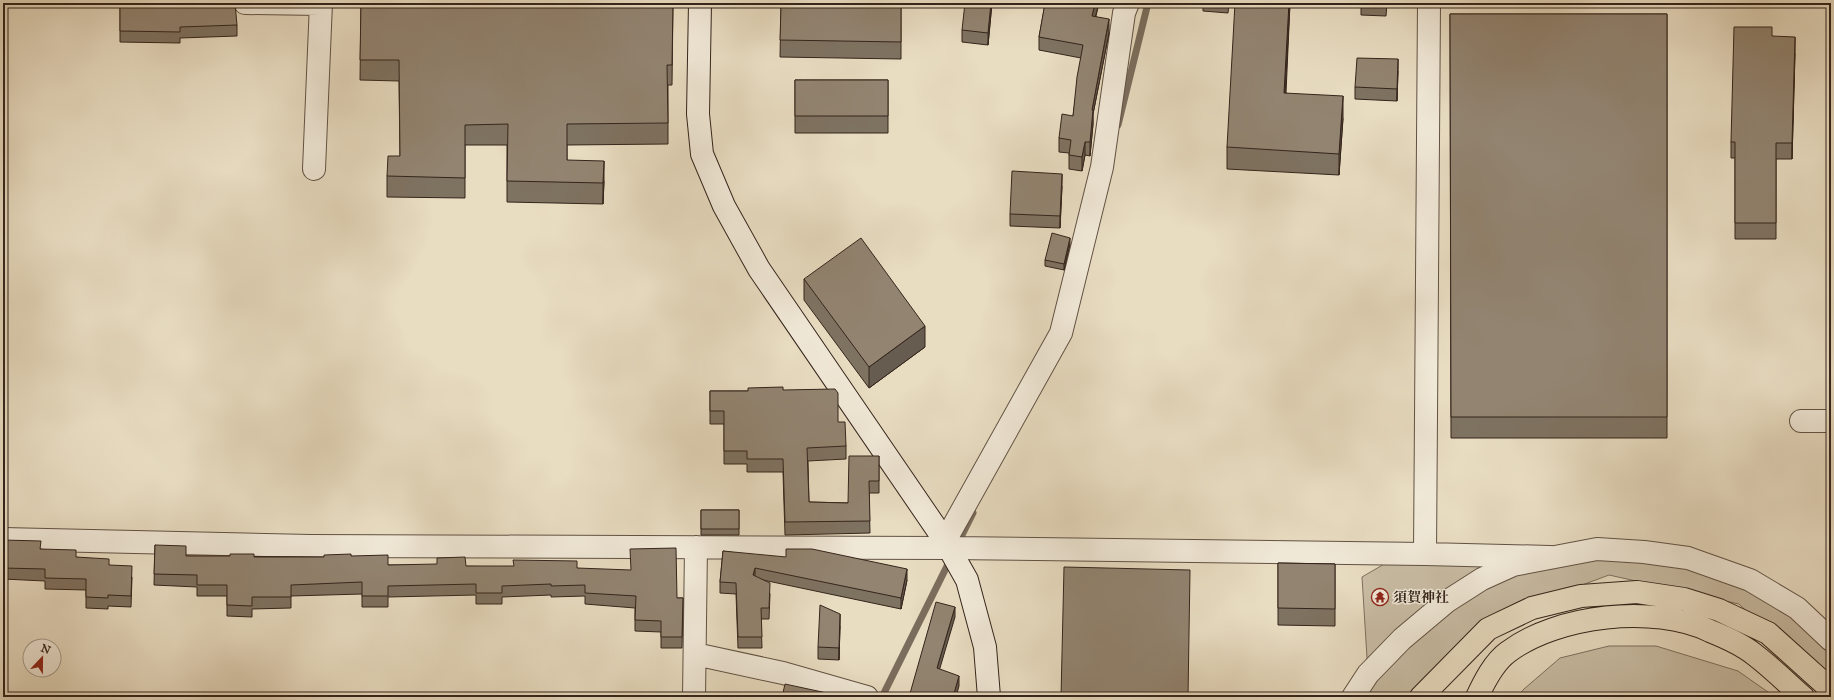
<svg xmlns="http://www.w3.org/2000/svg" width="1834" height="700" viewBox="0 0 1834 700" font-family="'IM FELL Great Primer','Noto Serif JP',serif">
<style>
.green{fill:#c9bda5;stroke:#7e7060}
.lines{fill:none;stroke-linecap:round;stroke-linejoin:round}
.stream{stroke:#7b6d5d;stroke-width:7}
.street-casing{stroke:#615244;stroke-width:24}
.secondary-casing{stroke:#34241b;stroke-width:24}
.highway-casing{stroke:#34241b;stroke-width:24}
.street{stroke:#f0e8d7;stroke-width:22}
.secondary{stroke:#f0e8d7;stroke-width:22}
.highway{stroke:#e8dcc1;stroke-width:22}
.wall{fill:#7e7261;stroke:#34241b}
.shaded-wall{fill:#665c4f;stroke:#34241b}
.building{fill:#928471;stroke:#34241b}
.labels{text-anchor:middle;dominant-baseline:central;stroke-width:3;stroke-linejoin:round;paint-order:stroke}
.poi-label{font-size:14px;font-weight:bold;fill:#34241b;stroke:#f0e8d7;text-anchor:start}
</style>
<rect width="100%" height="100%" fill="#e8dcc1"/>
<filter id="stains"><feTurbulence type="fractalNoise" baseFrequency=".005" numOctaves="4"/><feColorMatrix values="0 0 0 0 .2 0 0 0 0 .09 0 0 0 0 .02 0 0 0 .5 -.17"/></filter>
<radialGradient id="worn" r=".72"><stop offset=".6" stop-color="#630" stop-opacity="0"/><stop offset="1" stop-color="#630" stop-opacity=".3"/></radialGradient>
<path class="green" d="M 1597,549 L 1732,573 L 1831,644 L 1831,693 L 1820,680 L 1739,604 L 1609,575 L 1502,615 L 1431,697 L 1352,697 L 1368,674 L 1362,577 L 1403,553 Z
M 1609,646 L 1656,646 L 1738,671 L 1775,697 L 1517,697 L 1524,689 L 1560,658 Z"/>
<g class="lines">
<path class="stream" d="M 1118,125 L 1148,3
M 957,545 L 973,513
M 882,697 L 951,558"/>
<g class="street-casing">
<path id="street" d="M 245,3 L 321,4
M 314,169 L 321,3
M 1801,421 L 1831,421
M 3,539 L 310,546 L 950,548 L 1425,554 L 1550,557
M 945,541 L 1061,333 L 1102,167 L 1124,13 L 1128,3
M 1425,554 L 1429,3
M 695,654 L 783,673 L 867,697
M 694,697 L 696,547
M 1353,697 L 1368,674 L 1402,639 L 1446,602 L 1482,579 L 1513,565 L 1597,549 L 1644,552 L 1688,558 L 1750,580 L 1797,608 L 1831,640"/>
</g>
<g class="secondary-casing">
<path id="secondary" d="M 700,3 L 698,114 L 702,154 L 724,206 L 759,269 L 945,541 L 967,580 L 985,647 L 989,697"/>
</g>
<g class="highway-casing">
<path id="highway" d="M 1421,697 L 1488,629 L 1532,608 L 1581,596 L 1637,592 L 1684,599 L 1719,610 L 1768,633 L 1827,686 L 1831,693
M 1477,697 C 1484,682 1494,662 1508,652 C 1557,615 1654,604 1710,631 C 1725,637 1743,645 1755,655 C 1772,668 1787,683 1803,697"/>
</g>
<use href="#street" class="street"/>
<use href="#secondary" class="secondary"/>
<use href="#highway" class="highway"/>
</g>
<path class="wall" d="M 120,3 L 237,25 L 237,36 L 180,38 L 180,43 L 120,42 Z
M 361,3 L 673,3 L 672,85 L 668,85 L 668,144 L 567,145 L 567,160 L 604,181 L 603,204 L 507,202 L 507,145 L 465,145 L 465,198 L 387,197 L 387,176 L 400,156 L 399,81 L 360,80 Z
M 992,3 L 988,45 L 962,42 L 962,30 Z
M 1040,3 L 1099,3 L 1096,16 L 1109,33 L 1093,114 L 1093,124 L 1090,156 L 1085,155 L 1082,171 L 1069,169 L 1069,153 L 1059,152 L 1059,138 L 1073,116 L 1081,58 L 1039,50 L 1039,37 L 1045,5 L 1040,4 Z
M 1203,3 L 1229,3 L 1228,13 L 1203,11 Z
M 1290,3 L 1286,93 L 1343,118 L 1339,175 L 1227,169 L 1227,147 Z
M 1361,3 L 1387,3 L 1386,16 L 1361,15 Z
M 781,6 L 901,7 L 901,59 L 780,57 Z
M 1450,14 L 1667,14 L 1667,438 L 1451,438 Z
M 1772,36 L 1795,53 L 1792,159 L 1776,159 L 1776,239 L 1735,239 L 1735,158 L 1731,158 L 1731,142 Z
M 1398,71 L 1397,101 L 1355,99 L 1355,87 Z
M 795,80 L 888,80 L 888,133 L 795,133 Z
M 1062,186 L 1060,228 L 1010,226 L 1010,214 Z
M 1070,244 L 1064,270 L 1045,266 L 1045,260 Z
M 804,279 L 925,347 L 869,388 L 804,300 Z
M 783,390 L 838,422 L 846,446 L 846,459 L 808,461 L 809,502 L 848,503 L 879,456 L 879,493 L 869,493 L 870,533 L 785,535 L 783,472 L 747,472 L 747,464 L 724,464 L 724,424 L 710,424 L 710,391 L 748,391 Z
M 1829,427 L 1831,427 L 1831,465 L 1829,465 Z
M 701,510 L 739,510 L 739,535 L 701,535 Z
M 3,540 L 41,549 L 76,557 L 109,565 L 132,577 L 131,607 L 108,606 L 108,609 L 86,608 L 86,590 L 45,589 L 45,581 L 3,579 Z
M 155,545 L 186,556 L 324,557 L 351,556 L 388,565 L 577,568 L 677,598 L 683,598 L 682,648 L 661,648 L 661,632 L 635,631 L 635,608 L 585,604 L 585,596 L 551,597 L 551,595 L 502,597 L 502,604 L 476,604 L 476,595 L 388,597 L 388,607 L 362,607 L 362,594 L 291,596 L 291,608 L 252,609 L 252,617 L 227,616 L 227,596 L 197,596 L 197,587 L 154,585 Z
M 723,551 L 907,580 L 901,609 L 763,580 L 770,594 L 769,619 L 761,619 L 762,648 L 738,648 L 736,594 L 720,593 L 720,582 Z
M 1278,563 L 1335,564 L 1335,626 L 1278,625 Z
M 840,626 L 839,660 L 818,659 L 818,647 Z"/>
<path class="shaded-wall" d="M 991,3 L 992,3 L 988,45 L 988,33 Z
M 1095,3 L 1099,3 L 1092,29 L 1092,16 Z
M 1289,3 L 1290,3 L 1284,114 L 1284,93 Z
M 1109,19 L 1109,33 L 1093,114 L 1093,124 L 1090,156 L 1090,142 L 1092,110 Z
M 1795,37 L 1795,53 L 1792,159 L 1792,143 Z
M 1398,59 L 1398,71 L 1397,101 L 1397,89 Z
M 1343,96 L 1343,118 L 1339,175 L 1339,154 Z
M 1085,142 L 1085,155 L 1082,171 L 1082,157 Z
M 604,161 L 604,181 L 603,204 L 603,183 Z
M 1062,174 L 1062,186 L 1060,228 L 1060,216 Z
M 1070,238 L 1070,244 L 1064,270 L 1064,264 Z
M 925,326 L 925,347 L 869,388 L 869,367 Z
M 755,568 L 755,579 L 753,575 Z
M 907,569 L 907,580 L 901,609 L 901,598 Z
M 955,607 L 955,617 L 937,678 L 937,668 Z
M 840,614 L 840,626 L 839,660 L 839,648 Z
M 959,676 L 959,686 L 956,697 L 953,697 Z"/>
<path class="building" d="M 120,3 L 235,3 L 237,25 L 180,27 L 180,32 L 120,31 Z
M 361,3 L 673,3 L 672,65 L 667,65 L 668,123 L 567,124 L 567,160 L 604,161 L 603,183 L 507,181 L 508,124 L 465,125 L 465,178 L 387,176 L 388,156 L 400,156 L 399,60 L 360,60 Z
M 965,3 L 991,3 L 988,33 L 962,30 Z
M 1045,3 L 1095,3 L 1092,16 L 1109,19 L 1092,110 L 1093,110 L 1090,142 L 1085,142 L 1082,157 L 1069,155 L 1071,140 L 1059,138 L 1062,114 L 1073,116 L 1077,77 L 1083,45 L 1039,37 Z
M 1235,3 L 1289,3 L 1284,93 L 1343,96 L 1339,154 L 1227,147 Z
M 1361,3 L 1386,3 L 1386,4 Z
M 781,6 L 901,7 L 901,42 L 780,40 Z
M 1450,14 L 1667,14 L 1667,417 L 1451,417 Z
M 1734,27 L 1772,27 L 1772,36 L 1795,37 L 1792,143 L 1776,143 L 1776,223 L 1735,223 L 1735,142 L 1731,142 Z
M 1357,58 L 1398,59 L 1397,89 L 1355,87 Z
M 795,80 L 888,80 L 888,116 L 795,116 Z
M 1012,171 L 1062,174 L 1060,216 L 1010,214 Z
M 1052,233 L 1070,238 L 1064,264 L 1045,260 Z
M 861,238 L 925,326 L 869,367 L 804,279 Z
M 783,387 L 783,390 L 835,389 L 838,393 L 838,422 L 845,422 L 846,446 L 807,448 L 809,502 L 848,503 L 849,456 L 879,456 L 879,481 L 869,481 L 870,521 L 785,522 L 783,459 L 747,459 L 747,451 L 724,451 L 724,411 L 710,411 L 710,391 L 748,391 L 748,388 Z
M 1829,427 L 1831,427 L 1831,453 L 1829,453 Z
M 701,510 L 739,510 L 739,529 L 701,529 Z
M 3,540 L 41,541 L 40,549 L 76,550 L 76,557 L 109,559 L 109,565 L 132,566 L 131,596 L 108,595 L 108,598 L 86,597 L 86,579 L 45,578 L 45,569 L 3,568 Z
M 155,545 L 186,546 L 186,556 L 230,556 L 230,554 L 254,554 L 254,557 L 324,557 L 324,555 L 351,554 L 351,556 L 388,555 L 388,565 L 437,564 L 437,558 L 465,557 L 466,566 L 514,566 L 513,560 L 577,561 L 577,568 L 631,570 L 630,549 L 676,548 L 677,598 L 683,598 L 682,637 L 661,637 L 661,621 L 635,620 L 636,596 L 585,593 L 585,585 L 551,586 L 551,584 L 502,586 L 502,593 L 476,593 L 476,584 L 388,586 L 388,596 L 362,596 L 362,582 L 291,585 L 291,597 L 252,597 L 252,606 L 227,605 L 227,585 L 197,585 L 197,575 L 154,574 Z
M 786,549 L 812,549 L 907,569 L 901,598 L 755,568 L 753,575 L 770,583 L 769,608 L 761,608 L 762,637 L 738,637 L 736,583 L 720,582 L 723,551 L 786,557 Z
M 1278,563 L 1335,564 L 1335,609 L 1278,608 Z
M 1064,567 L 1190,570 L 1188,697 L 1061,697 Z
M 936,602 L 955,607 L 937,668 L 959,676 L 953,697 L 909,697 Z
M 820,605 L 840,614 L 839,648 L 818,647 Z
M 785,684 L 836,695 L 836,697 L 782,697 Z"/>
<defs>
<g id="temple-ring" transform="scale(0.9)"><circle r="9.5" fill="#f0e8d7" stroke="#8f2418" stroke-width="1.5"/><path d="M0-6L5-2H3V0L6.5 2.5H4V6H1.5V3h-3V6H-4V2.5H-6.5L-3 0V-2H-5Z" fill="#8f2418"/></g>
</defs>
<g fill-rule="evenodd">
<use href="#temple-ring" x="1380" y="597"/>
</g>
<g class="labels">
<g class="poi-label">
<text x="1393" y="597">須賀神社</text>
</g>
</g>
<rect width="1834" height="700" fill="none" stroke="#e8dcc1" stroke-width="16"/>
<rect x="4" y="4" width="1826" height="692" fill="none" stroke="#34241b" stroke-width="2"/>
<rect x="8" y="8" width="1818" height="684" fill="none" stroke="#34241b"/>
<g transform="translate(42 658) rotate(22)"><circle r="19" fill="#f0e8d7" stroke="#a59a8c"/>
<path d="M0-3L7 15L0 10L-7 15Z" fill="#8f2418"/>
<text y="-6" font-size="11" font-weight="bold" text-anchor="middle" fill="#34241b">N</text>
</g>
<rect width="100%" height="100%" filter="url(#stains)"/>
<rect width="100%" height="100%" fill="url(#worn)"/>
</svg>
